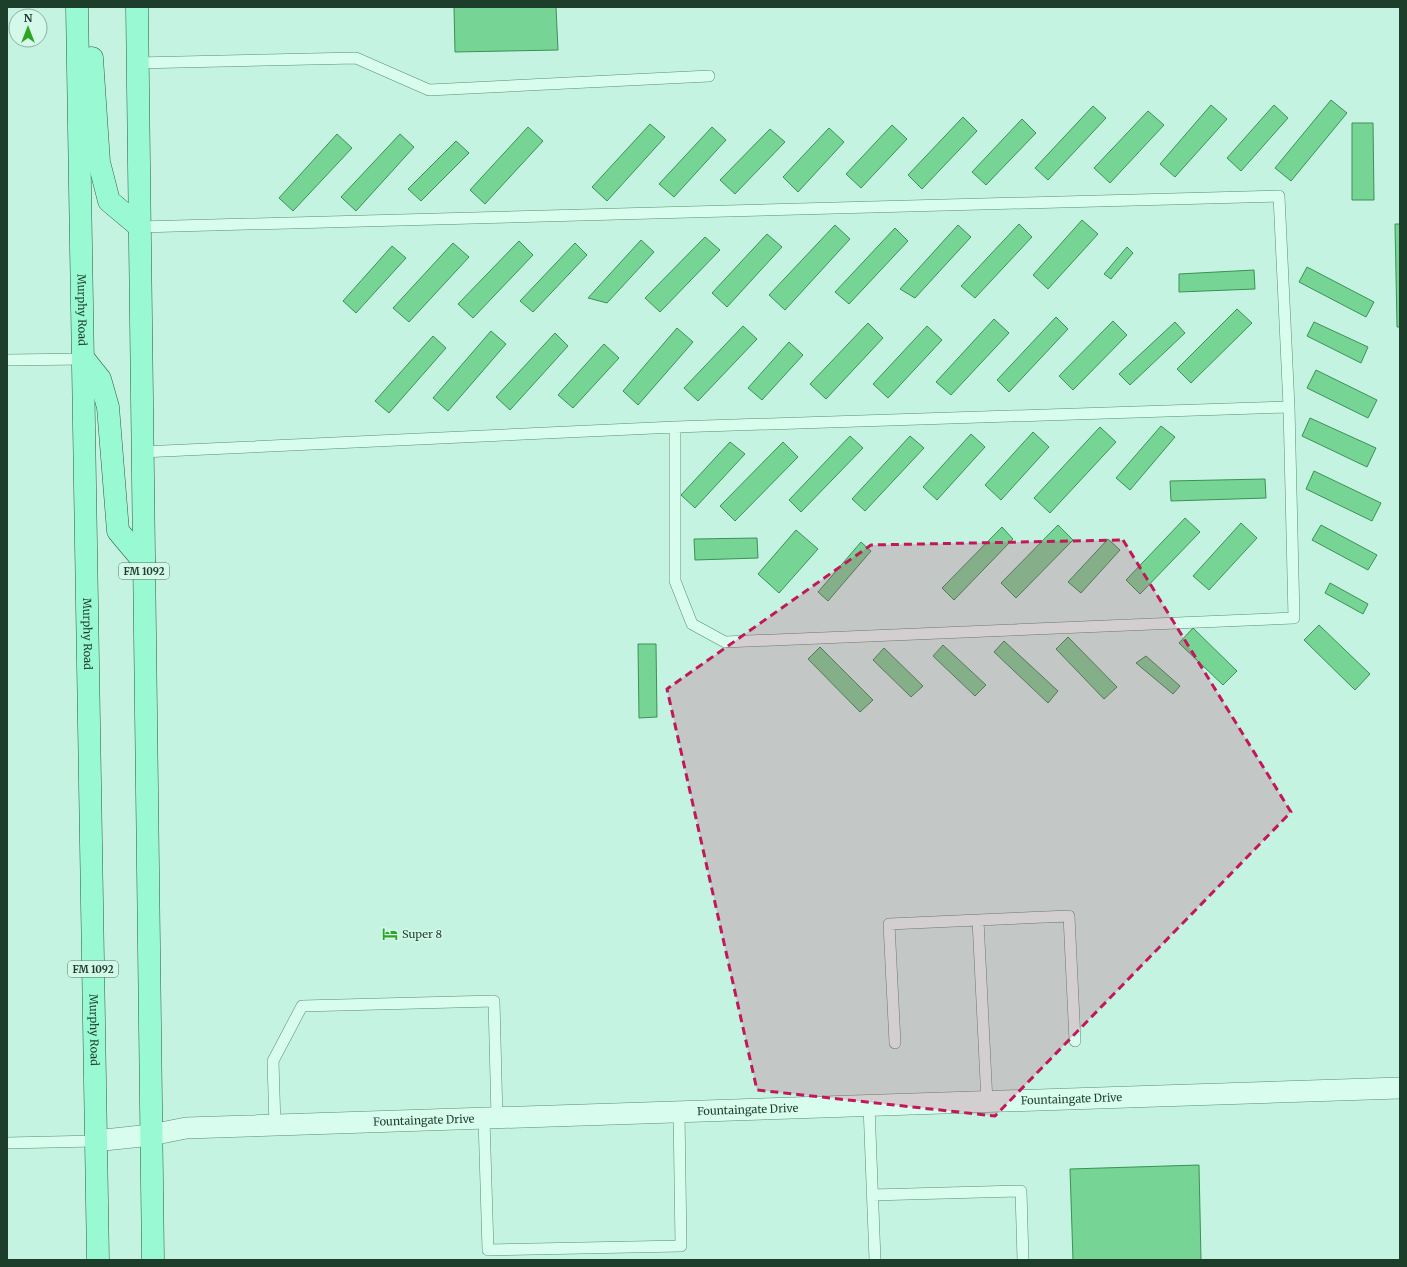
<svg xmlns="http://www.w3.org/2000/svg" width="1407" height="1267" viewBox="0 0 1407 1267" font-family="Merriweather,serif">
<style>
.building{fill:#76d595;stroke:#3b9156}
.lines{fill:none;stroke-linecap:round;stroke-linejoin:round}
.service-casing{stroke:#589071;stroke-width:12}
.minor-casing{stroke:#589071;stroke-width:22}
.primary-casing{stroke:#2c5d3f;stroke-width:23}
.service{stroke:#d8fcee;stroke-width:11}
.minor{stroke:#d8fcee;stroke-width:21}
.primary{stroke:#99f9d3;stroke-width:22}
.marked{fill:#c2185b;fill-opacity:0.2;stroke:#c2185b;stroke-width:3;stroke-dasharray:8 5;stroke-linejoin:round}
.labels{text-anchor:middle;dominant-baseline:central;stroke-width:3;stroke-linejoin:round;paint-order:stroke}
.shield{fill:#d4f9eb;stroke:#547664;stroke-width:1}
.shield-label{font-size:10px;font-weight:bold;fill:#1d3e2a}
.street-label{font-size:11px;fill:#1d3e2a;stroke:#d4f9eb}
.poi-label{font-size:11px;fill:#1d3e2a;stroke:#d4f9eb;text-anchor:start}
</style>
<rect width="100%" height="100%" fill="#c4f3e1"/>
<path class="building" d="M 454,7 L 556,7 L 558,50 L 455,52 Z
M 1331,100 L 1347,113 L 1291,181 L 1275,168 Z
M 1211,105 L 1227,119 L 1175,177 L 1160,164 Z
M 1274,105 L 1288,118 L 1241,171 L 1227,158 Z
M 1093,106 L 1106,118 L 1048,180 L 1035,168 Z
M 1148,111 L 1164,125 L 1110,183 L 1094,168 Z
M 963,117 L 977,131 L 922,189 L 908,175 Z
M 1022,119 L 1036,133 L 986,185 L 972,172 Z
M 1352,123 L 1373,123 L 1374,200 L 1352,200 Z
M 650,124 L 665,137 L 607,201 L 592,187 Z
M 892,125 L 907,139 L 861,188 L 846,174 Z
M 528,127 L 543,141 L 485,204 L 470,190 Z
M 712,127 L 726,140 L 674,197 L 659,184 Z
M 829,128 L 844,142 L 798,192 L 783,177 Z
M 770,129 L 785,142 L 735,194 L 720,180 Z
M 337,134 L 352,148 L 293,211 L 279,198 Z
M 400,134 L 414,147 L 356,211 L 341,197 Z
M 456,141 L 469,153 L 421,201 L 408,189 Z
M 1082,220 L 1098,234 L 1048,289 L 1033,275 Z
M 1019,224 L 1032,237 L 975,298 L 961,286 Z
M 1395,224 L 1400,224 L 1400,327 L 1397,327 Z
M 835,225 L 850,239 L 785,310 L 769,295 Z
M 958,225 L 971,237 L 915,298 L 900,289 Z
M 895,228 L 908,241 L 849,304 L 835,292 Z
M 767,234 L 782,247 L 727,307 L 712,293 Z
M 705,237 L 720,250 L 660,312 L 645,298 Z
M 641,240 L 654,252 L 607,303 L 588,298 Z
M 519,241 L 533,255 L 473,318 L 458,304 Z
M 453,243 L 469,257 L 409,322 L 393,308 Z
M 575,243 L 587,255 L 533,312 L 520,301 Z
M 392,246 L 406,258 L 356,313 L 343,301 Z
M 1127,247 L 1133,253 L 1111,279 L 1104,274 Z
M 1307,267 L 1374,302 L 1366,317 L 1299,282 Z
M 1254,270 L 1255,289 L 1179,292 L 1179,274 Z
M 1237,309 L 1252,323 L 1191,383 L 1177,369 Z
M 1056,317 L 1068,329 L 1009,392 L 997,380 Z
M 994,319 L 1009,333 L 951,395 L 936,382 Z
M 1113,321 L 1127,335 L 1073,390 L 1059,376 Z
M 1175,322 L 1185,333 L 1130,385 L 1119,374 Z
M 1314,322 L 1368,347 L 1361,363 L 1307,336 Z
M 868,323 L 883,338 L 826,399 L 810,384 Z
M 743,326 L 757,339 L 698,401 L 684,388 Z
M 927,326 L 942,340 L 888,398 L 873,384 Z
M 677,328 L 693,342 L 638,405 L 623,391 Z
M 491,331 L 506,344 L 448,411 L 433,398 Z
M 555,333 L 568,346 L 510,410 L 496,397 Z
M 433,336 L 446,348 L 389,413 L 375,401 Z
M 789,342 L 803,355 L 762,400 L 748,388 Z
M 604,344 L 619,358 L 573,408 L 558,395 Z
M 1316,370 L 1377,400 L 1368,418 L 1307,388 Z
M 1310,418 L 1376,448 L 1367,467 L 1302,436 Z
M 1161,426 L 1175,437 L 1130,490 L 1116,478 Z
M 1100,427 L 1116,442 L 1050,513 L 1034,498 Z
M 1033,432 L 1049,447 L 1001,500 L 985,485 Z
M 971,434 L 985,447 L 937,500 L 923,487 Z
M 850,436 L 863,448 L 801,512 L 789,500 Z
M 910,436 L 924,448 L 865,511 L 852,499 Z
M 730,442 L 745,454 L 695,508 L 681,495 Z
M 783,442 L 798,457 L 735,521 L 720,506 Z
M 1314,471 L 1381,503 L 1372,521 L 1306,489 Z
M 1265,479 L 1266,498 L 1171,501 L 1170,481 Z
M 1185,518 L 1200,532 L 1140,594 L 1126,580 Z
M 1241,523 L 1257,538 L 1209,590 L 1193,576 Z
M 1058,525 L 1073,540 L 1016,598 L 1001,583 Z
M 1321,525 L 1377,555 L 1368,570 L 1312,540 Z
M 1002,527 L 1013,539 L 954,600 L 942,588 Z
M 796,530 L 818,549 L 779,593 L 758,574 Z
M 757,538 L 758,558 L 695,560 L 694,539 Z
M 1108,539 L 1120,550 L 1081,593 L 1068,582 Z
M 861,542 L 871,551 L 828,601 L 818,592 Z
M 1330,583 L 1368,604 L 1363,614 L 1325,593 Z
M 1319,625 L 1370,674 L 1355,690 L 1304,640 Z
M 1193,628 L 1237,671 L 1223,685 L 1179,643 Z
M 1068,637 L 1117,687 L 1104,699 L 1056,649 Z
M 1004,641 L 1058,691 L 1048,703 L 994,652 Z
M 638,644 L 656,644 L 657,717 L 639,718 Z
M 943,645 L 986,685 L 975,696 L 933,656 Z
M 820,647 L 873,700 L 860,712 L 808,659 Z
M 884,648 L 923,686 L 911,697 L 873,660 Z
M 1146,656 L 1180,686 L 1173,694 L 1136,663 Z
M 1199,1165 L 1201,1260 L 1073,1260 L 1070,1169 Z"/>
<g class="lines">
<g class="service-casing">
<path id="service" d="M 137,63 L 356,58 L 429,90 L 709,76
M 140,227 L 1279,196 L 1289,407 L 1294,618 L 725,642 L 692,624 L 675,581 L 675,427
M 7,360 L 84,359
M 142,452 L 675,427 L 1289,407
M 895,1043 L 889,924 L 978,920
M 987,1102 L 978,920 L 1069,916 L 1075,1041
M 869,1106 L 875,1260
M 484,1119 L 488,1250 L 681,1246 L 679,1112
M 275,1126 L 273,1061 L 302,1006 L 494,1001 L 497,1118
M 7,1143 L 95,1141
M 872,1195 L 1021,1191 L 1023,1260"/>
</g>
<g class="minor-casing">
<g id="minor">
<path id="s1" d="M 95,1141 L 151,1135 L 186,1128 L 1400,1088"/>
</g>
</g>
<g class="primary-casing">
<g id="primary">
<path id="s2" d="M 77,7 L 98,1260"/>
<path d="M 137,7 L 153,1260"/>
<path d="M 92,58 L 99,162 L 109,201 L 140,227"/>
<path d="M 84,359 L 100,379 L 108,407 L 118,531 L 144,562"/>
</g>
</g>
<use href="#service" class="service"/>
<use href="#minor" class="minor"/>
<use href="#primary" class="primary"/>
</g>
<path class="marked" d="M 1123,540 L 1291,812 L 995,1116 L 757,1090 L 667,689 L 871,545 Z"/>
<defs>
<g id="hotel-bare" transform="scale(1.2)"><path d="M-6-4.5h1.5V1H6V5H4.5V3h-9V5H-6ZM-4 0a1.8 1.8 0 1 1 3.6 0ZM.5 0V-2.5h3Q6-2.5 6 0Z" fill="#2ea521" stroke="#d4f9eb" stroke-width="2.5" paint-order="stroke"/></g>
</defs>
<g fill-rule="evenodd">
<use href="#hotel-bare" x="390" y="934"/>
</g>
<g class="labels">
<g class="shield">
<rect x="119" y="563" width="50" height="16" rx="3"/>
<rect x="68" y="961" width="50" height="16" rx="3"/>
</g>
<g class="shield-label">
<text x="144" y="571">FM 1092</text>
<text x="93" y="969">FM 1092</text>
</g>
<g class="street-label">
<text stroke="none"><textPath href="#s2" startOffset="303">Murphy Road</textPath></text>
<text stroke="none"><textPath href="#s2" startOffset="627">Murphy Road</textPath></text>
<text stroke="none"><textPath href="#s2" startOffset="1023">Murphy Road</textPath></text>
<text stroke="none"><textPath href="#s1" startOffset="978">Fountaingate Drive</textPath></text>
<text stroke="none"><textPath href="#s1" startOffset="654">Fountaingate Drive</textPath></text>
<text stroke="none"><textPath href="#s1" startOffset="330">Fountaingate Drive</textPath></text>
</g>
<g class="poi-label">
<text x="402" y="934">Super 8</text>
</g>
</g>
<rect width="1407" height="1267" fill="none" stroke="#1d3e2a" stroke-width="16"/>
<g transform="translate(28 28)"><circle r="19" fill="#d4f9eb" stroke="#8bae9e"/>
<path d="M0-3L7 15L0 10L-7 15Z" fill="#2ea521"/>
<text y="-6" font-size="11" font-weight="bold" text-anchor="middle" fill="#1d3e2a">N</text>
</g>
</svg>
